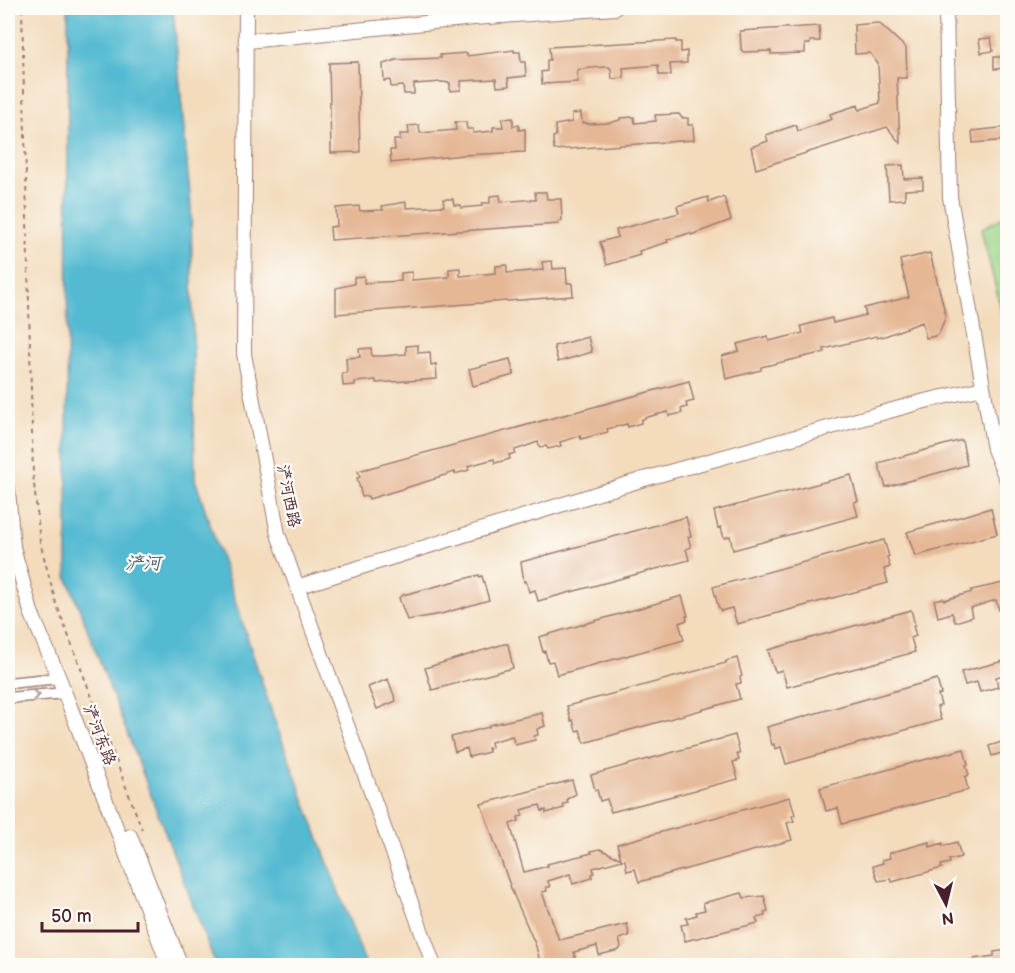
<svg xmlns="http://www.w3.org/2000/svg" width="1015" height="973" viewBox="0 0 1015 973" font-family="'Balsamiq Sans','LXGW WenKai TC',sans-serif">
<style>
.green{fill:#9cd68a;stroke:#737a5a;stroke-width:1.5}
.water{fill:#53bad1;stroke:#4e6c7e;stroke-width:1.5}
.building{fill:#e5b795}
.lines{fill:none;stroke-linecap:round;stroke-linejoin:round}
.minor-casing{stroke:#9e7d74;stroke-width:13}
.tertiary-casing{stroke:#9e7d74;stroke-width:16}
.path{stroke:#9e7d74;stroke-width:2;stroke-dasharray:4.5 4.5;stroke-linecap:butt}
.minor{stroke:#fff;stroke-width:10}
.tertiary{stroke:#fff;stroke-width:14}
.oneway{stroke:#ae9aa0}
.labels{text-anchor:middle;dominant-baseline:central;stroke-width:4.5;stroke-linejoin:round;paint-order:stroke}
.street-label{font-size:16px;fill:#4a1f2b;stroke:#fdfcf7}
.water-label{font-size:18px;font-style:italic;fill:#4e5d6d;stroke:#fdfcf7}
</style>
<rect width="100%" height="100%" fill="#fdfcf7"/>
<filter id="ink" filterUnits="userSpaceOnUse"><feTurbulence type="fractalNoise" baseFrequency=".0167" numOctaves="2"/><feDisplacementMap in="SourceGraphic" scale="12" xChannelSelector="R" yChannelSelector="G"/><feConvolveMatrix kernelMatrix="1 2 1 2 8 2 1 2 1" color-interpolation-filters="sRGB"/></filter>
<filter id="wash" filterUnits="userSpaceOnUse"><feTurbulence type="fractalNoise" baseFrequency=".008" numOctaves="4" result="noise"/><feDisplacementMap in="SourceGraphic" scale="24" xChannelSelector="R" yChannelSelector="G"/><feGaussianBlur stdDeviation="1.35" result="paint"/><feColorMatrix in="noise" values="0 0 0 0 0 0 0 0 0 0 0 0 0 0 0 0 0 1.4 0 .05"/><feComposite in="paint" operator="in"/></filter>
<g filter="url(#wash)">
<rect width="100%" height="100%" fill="#f3dbbc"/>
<path class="green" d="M 1007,215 L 1007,333 L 981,229 Z"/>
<path class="water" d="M 68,8 L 173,8 L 191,207 L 195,479 L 275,722 L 366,965 L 216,965 L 67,576 Z"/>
<g id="blocks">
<path class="building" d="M 879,23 L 906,48 L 907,78 L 897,78 L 900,143 L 887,127 L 756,169 L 751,147 L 768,141 L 766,135 L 796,125 L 798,131 L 832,119 L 830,114 L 858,105 L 859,110 L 880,103 L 878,64 L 870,53 L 855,54 L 854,25 Z
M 819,26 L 820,41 L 810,41 L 810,44 L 805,44 L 805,53 L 771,54 L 771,51 L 743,52 L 741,49 L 740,31 Z
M 991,38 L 993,51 L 981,53 L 979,39 Z
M 676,40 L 676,42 L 681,42 L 681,52 L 687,51 L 687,63 L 670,64 L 671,75 L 659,75 L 658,65 L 623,68 L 624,78 L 612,79 L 611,69 L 609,67 L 590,68 L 577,70 L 578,82 L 542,84 L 541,72 L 547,71 L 547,60 L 550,60 L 549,47 Z
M 514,50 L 514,52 L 520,52 L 521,62 L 525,62 L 526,76 L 508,78 L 509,86 L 497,87 L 496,79 L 461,81 L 461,90 L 450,91 L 450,83 L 442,82 L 414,84 L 414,94 L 404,94 L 403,86 L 391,87 L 390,80 L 384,81 L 383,64 L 394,61 L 394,60 L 441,58 L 440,55 L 467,53 L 467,56 Z
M 994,57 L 1005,57 L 1007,68 L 994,69 Z
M 358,62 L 360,152 L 331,153 L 329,63 Z
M 581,113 L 582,123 L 587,123 L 587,124 L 609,123 L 620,120 L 620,118 L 634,117 L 635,123 L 656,121 L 655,115 L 679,114 L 682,118 L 688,118 L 688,125 L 693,125 L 694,140 L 554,150 L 553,137 L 556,136 L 555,125 L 572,122 L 572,114 Z
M 513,118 L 513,126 L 519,125 L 519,130 L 525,129 L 525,152 L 463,155 L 391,163 L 390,150 L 395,150 L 394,140 L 400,140 L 400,134 L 409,134 L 408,126 L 419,125 L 420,133 L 456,130 L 455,122 L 466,122 L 467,129 L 473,129 L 473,133 L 493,131 L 493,127 L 503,127 L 502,119 Z
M 1008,127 L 1008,140 L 973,143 L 972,131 Z
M 903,165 L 904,179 L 923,178 L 923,189 L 905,190 L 905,199 L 889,200 L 887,166 Z
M 535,192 L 546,192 L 547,199 L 561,199 L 562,221 L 559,221 L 559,224 L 331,240 L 330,227 L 337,226 L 336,208 L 359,206 L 360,211 L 383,210 L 382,206 L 406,202 L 406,208 L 444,206 L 443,199 L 453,199 L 454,205 L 461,205 L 461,208 L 482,206 L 482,203 L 490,203 L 490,196 L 500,195 L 501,202 L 525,200 L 536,200 Z
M 708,197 L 709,202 L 724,197 L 731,220 L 691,235 L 690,233 L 667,240 L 668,242 L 639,251 L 640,255 L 607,265 L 600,242 L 618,237 L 616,230 L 679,213 L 677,206 Z
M 930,253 L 946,316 L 939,333 L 935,336 L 926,338 L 922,322 L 885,336 L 877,338 L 876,336 L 824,349 L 825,352 L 761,367 L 761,370 L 726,379 L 722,356 L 739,351 L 737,344 L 768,336 L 769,341 L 803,333 L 801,326 L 832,318 L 833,323 L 866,315 L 864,308 L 909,297 L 900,260 Z
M 552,261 L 553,269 L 566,268 L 567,283 L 572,283 L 573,296 L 336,314 L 336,288 L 354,284 L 354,277 L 364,276 L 364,283 L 382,282 L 401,281 L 401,273 L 412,272 L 412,280 L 425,279 L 449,277 L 449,269 L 460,268 L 460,276 L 496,273 L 496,266 L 507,265 L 507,273 L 543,270 L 542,262 Z
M 588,337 L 592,352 L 558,362 L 554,346 Z
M 418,345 L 418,353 L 430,352 L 431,365 L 436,364 L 437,379 L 376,383 L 376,380 L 355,382 L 355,385 L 343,386 L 342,373 L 347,373 L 346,358 L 360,357 L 359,349 L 371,348 L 372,356 L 383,356 L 406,354 L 406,346 Z
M 510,359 L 514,375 L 473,386 L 469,369 Z
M 689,381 L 694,401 L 686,403 L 687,407 L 681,409 L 682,413 L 669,416 L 668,412 L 647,417 L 641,420 L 641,423 L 628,427 L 627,424 L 607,429 L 608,432 L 581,439 L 580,436 L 560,442 L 561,446 L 548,449 L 546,446 L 540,447 L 538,442 L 515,450 L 515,453 L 509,455 L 510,459 L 495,463 L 494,459 L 468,466 L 469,470 L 455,474 L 455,472 L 435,478 L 435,479 L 369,499 L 368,496 L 362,497 L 357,478 L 360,477 L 358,471 Z
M 962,440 L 967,465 L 886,487 L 878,463 Z
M 851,475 L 858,501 L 854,502 L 858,516 L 733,550 L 730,536 L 724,538 L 721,527 L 718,528 L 714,511 Z
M 991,508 L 997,534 L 915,556 L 907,532 Z
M 686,517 L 691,536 L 688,537 L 691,547 L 686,549 L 689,560 L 538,601 L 535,590 L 529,592 L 526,581 L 524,582 L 521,562 Z
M 884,540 L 889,556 L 887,557 L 890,567 L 884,569 L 888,583 L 737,624 L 732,608 L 721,611 L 718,606 L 713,587 Z
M 479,575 L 479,577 L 482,576 L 489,600 L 441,614 L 407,620 L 399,598 L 403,595 Z
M 1008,582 L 1008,607 L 999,610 L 996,600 L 970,608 L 972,617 L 955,622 L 952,613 L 938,617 L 934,600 L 943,598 L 944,600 L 972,592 L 971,590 Z
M 682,596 L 688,616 L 686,616 L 687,620 L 679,623 L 684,640 L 557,675 L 553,661 L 548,662 L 545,651 L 543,652 L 539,637 Z
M 911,610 L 915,625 L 913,626 L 916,636 L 911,638 L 915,652 L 787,687 L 782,670 L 776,672 L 773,667 L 768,650 Z
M 504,644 L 508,644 L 513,668 L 432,690 L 425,668 Z
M 737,658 L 742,676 L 740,677 L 741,683 L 736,684 L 740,699 L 584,743 L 580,730 L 576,731 L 573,720 L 571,721 L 567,706 L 726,663 L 726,661 Z
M 1008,660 L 1008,674 L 996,677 L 998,687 L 980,692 L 977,682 L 965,685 L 961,672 Z
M 388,679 L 396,701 L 377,709 L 368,687 Z
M 937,679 L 941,694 L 938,695 L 941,705 L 937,707 L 941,720 L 786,764 L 781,747 L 775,749 L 774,744 L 772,745 L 767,727 Z
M 542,713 L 545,726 L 537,729 L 538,735 L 534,736 L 535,740 L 515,745 L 512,736 L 491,742 L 492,747 L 488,748 L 489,752 L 469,757 L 467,748 L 455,752 L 451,737 L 489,727 L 489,725 Z
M 735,735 L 740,754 L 737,754 L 739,760 L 733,762 L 738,779 L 611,812 L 607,799 L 600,801 L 597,790 L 595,790 L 591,775 Z
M 1008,740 L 1008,751 L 992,756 L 989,746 Z
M 964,749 L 968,765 L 966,765 L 969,775 L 965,777 L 968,790 L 842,824 L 838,808 L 826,811 L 820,788 Z
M 572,780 L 576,794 L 567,799 L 568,803 L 563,804 L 564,808 L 546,813 L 546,810 L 542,811 L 540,805 L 521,810 L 523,816 L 518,817 L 519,821 L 510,824 L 524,872 L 548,866 L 547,864 L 592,853 L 591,851 L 600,849 L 621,859 L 617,844 L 790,797 L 795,815 L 792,816 L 794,821 L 787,823 L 792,840 L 639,882 L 635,869 L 627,871 L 625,860 L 622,860 L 593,868 L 594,873 L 592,874 L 592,878 L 573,884 L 570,874 L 548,881 L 550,887 L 546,887 L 547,891 L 542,892 L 559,940 L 627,924 L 629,936 L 619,939 L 621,947 L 619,950 L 599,955 L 597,946 L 574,952 L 576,962 L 560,966 L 541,966 L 536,946 L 512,891 L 481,804 Z
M 929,842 L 930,847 L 943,843 L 943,846 L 957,842 L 961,857 L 949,860 L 950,863 L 941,865 L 942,868 L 892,882 L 891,879 L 878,881 L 873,866 L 883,863 L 882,860 L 890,858 L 889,853 Z
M 742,893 L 744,898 L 764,896 L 768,911 L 764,912 L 765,916 L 756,918 L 758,923 L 685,941 L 681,925 L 688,924 L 686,918 L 697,915 L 696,912 L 705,910 L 703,903 Z
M 1008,950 L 1008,966 L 973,966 L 973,959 L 994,956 L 994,952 Z"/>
</g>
</g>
<g filter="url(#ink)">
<use href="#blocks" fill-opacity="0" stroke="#9e7d74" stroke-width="1.5"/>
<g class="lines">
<g class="minor-casing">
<path id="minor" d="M 8,683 L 59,678
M 8,698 L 65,693"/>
</g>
<g class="tertiary-casing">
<path id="tertiary" d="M 246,8 L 244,354 L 278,534 L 434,966
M 946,8 L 950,197 L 994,449 L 1008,483
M 248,41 L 474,18 L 615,8
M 8,490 L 13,547 L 31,612 L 59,678 L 169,966
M 297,587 L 644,479 L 925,401 L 983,388
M 130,836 L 181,966"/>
</g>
<path class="path" d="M 22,8 L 33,474 L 40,542 L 56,603 L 142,829"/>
<use href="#minor" class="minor"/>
<use href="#tertiary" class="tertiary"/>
</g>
<defs><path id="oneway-chevron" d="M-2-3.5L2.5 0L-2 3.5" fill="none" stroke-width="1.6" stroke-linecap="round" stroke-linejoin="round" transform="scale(1.5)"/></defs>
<use class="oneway" href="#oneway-chevron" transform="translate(36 695) rotate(-5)"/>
</g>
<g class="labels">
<g class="street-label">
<text transform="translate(288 496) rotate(79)">浐河西路</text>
<text transform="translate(99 735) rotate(69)">浐河东路</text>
</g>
<g class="water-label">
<text x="143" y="563">浐河</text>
</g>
</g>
<rect width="1015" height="973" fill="none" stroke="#fdfcf7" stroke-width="30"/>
<g transform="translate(946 904) rotate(173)" stroke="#fdfcf7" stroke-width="4.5" paint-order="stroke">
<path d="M0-4.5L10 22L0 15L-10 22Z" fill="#4a1f2b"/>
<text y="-9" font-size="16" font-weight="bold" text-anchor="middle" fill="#4a1f2b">N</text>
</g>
<path d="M42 922v9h96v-9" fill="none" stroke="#4a1f2b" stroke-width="3"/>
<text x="51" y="922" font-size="18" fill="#4a1f2b" stroke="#fdfcf7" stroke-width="4.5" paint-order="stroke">50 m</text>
</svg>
